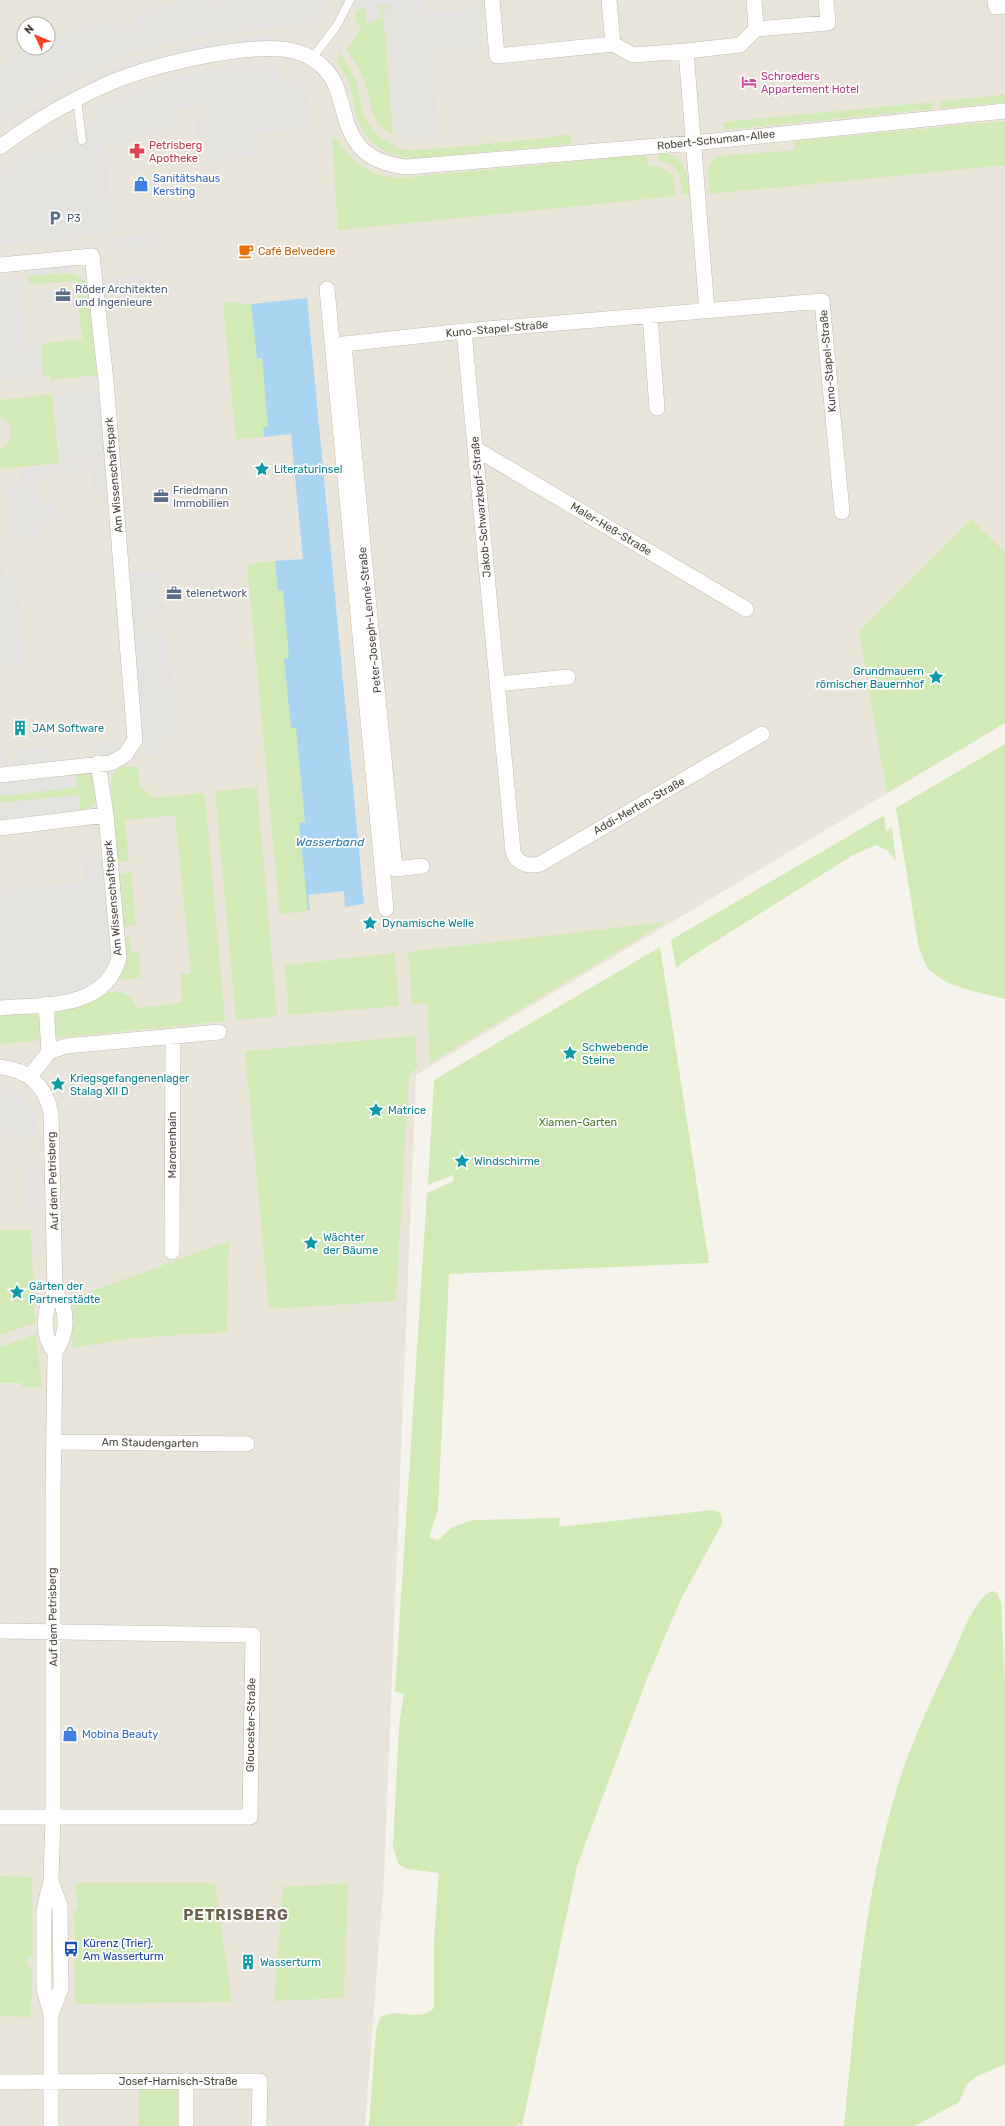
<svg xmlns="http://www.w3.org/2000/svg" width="1005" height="2126" viewBox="0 0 1005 2126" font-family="Rubik,sans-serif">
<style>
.residential{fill:#eae5da;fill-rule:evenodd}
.green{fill:#d2eab5}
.parking{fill:#e5e3e0}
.water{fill:#a9d4f2}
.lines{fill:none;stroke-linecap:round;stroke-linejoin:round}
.lane-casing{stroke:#c2bbae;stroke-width:9}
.street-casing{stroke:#c2bbae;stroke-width:16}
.lane{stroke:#fff;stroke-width:8}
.street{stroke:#fff;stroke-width:15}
.labels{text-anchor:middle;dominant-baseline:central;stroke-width:3.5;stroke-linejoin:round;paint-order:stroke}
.hotel-label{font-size:11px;fill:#b23c85;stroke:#fff;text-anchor:start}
.street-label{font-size:11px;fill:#4b4439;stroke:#fff}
.health-label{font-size:11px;fill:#be3a42;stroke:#fff;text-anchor:start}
.shop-label{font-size:11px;fill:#366cbe;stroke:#fff;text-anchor:start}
.service-label{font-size:11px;fill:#4e5e75;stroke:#fff;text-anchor:start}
.food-label{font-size:11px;fill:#c56008;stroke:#fff;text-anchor:start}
.culture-label{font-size:11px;fill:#0d838f;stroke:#fff;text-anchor:start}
.park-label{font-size:11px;fill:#4a7f2a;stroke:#fff}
.transit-label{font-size:11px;fill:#164399;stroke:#fff;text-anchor:start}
.water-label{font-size:12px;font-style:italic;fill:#2e7ab2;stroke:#fff}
.district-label{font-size:15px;font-weight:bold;letter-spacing:1px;fill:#6e6250;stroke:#fff}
</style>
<rect width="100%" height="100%" fill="#f6f3ec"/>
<path class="residential" d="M 0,0 L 1005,0 L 1005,723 L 416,1075 L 384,1878 L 365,2126 L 0,2126 ZM 24,24 L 48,24 L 48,48 L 24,48 Z"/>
<path class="green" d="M 390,5 L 383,12 L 393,135 C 367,119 373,108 365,83 C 361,71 354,60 346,50 L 361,29 L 354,19 L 358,10 L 365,7 L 367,23 L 380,6 Z
M 340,52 L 356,80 L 363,112 L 368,123 L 377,135 L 400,149 L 408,150 L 446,148 L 545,138 L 570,134 L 571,144 L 422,158 C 392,159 368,148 357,118 C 353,108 353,96 350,85 C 347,77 342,71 338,64 Z
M 1005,95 L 1005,103 L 941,108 L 941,101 Z
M 933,102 L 933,109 L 724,130 L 723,122 Z
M 1005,121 L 1005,165 L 710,194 L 708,169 L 715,157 L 720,156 L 795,150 L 795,141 Z
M 332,138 L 337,138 C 352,163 368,175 398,178 L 646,155 L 648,165 L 665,169 L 673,175 L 676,196 L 338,230 Z
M 661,153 C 685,154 688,174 690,194 L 682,195 C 681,178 679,162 659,161 L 658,154 Z
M 60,273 C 72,273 79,274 87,283 L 97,375 L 51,380 L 50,376 L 43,376 L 41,344 L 82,339 L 76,281 L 29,285 L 28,276 Z
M 223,302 L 251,304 L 257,359 L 262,358 L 268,427 L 263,427 L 264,437 L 236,440 Z
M 52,394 L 59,463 L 0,469 L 0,450 C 14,439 15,425 0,416 L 0,400 Z
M 971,519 L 1005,552 L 1005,723 L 887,793 L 859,631 Z
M 275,561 L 278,590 L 283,590 L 290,658 L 284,659 L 291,728 L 296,728 L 305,823 L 299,823 L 308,910 L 280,915 L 247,564 Z
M 1005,744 L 1005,999 C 983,993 943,987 928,968 C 924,963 922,955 919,949 L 896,808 Z
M 136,766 L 138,769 L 139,786 L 155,798 L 202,793 L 205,795 L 225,1021 L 55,1038 C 55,1031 52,1022 55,1016 C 58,1008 71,1006 78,1003 C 97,995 127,980 137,1008 L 167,1005 L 182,1002 L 181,974 L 191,973 L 175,815 L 125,820 L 129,861 L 119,862 L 117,859 L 111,784 L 113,774 L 119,768 Z
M 75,772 C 96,773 95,781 98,798 L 92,807 L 80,810 L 78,795 L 0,803 L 0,796 L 77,787 Z
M 257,787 L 277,1016 L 236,1020 L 215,791 Z
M 883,816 L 885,819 L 886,832 L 891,827 L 892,828 L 896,861 L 887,850 L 876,845 L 853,855 L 689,958 L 676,968 L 671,940 Z
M 131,873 L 136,925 L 123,927 L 118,874 Z
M 666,922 L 430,1063 L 427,1003 L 412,1005 L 408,952 Z
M 129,936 L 131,953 L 139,953 L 141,977 L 115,981 C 126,967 125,954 124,937 Z
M 660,947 L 709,1263 L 449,1274 L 438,1510 L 429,1537 L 438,1540 L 451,1528 L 473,1520 L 560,1518 L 559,1527 L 713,1510 C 722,1511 723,1517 722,1524 L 681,1599 L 646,1681 L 577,1866 L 522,2126 L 518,2124 L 517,2126 L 369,2126 L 376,2030 L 380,2018 C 395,2005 420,2024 434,2008 L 434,1940 L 439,1873 L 407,1869 L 398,1864 L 393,1846 L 399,1726 L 404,1693 L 395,1692 L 427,1193 L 454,1181 L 453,1175 L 428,1185 L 434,1080 Z
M 395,953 L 399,1006 L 289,1015 L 285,965 Z
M 35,1011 L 41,1019 L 44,1040 L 0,1044 L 0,1013 Z
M 415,1036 L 417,1068 L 409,1075 L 396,1301 L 269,1309 L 245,1051 Z
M 0,1230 L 31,1230 L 35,1323 L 0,1335 Z
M 229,1241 L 227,1332 L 133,1338 L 72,1348 L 73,1298 Z
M 36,1334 L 42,1387 L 22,1387 L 22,1383 L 0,1383 L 0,1347 Z
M 993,1591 L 997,1593 L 1001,1603 L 1005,1682 L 1005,2064 L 976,2077 L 967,2084 L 959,2102 L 915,2126 L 844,2126 C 855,2015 863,1902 895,1795 C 909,1745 933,1697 955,1650 C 961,1636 977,1594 993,1591 Z
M 0,1876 L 32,1877 L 33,1957 L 28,1957 L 28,1966 L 32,1967 L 31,2017 L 0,2016 Z
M 75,1883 L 215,1883 L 232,2002 L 75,2004 L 74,1911 L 78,1909 Z
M 348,1883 L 344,1998 L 274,2001 L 283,1887 Z
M 50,1917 L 56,1917 L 55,1979 L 49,1979 Z
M 139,2088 L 186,2089 L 186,2126 L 139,2126 Z"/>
<path class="parking" d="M 184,0 L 213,0 L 214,6 L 228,2 L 228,0 L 326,0 L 326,13 L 316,14 L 317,22 L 194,37 L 134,52 L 51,88 L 0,121 L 0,66 L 24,48 L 48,48 L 48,39 L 119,17 L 124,31 L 133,28 L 135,14 Z
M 339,0 L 426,0 L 427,13 L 481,8 L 483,47 L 432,51 L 439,135 L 405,138 L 394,132 L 383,12 L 390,5 L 380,6 L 381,19 L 367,23 L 365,7 L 339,8 Z
M 271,35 L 271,41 L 235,44 L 234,37 Z
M 224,39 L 227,44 L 173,54 L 172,49 Z
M 165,50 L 166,56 L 130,67 L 127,61 Z
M 121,63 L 124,69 L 86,84 L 84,79 Z
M 280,65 L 281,83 L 306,81 L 311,129 L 255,134 L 257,156 L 207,161 L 205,139 L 196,139 L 195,118 L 204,117 L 203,105 L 193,105 L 173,112 L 177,124 L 128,142 L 106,145 L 111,233 L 0,246 L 0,170 L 16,169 L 16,155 L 59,150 L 59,136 L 97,120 L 94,107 L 138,90 L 183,75 L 229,66 Z
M 78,82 L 80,88 L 48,104 L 46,99 Z
M 40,103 L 43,107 L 11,127 L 8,123 Z
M 154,233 L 155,248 L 115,251 L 114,236 Z
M 70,264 L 70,272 L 28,276 L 28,270 Z
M 153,274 L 153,288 L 113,291 L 112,278 Z
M 22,277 L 27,349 L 41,348 L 43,376 L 0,380 L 0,279 Z
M 99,390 L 105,459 L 62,463 L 55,394 Z
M 105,461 L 107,490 L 93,491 L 91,470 L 38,475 L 40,504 L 58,502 L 59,522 L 41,523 L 42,535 L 11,540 L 6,488 L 21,485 L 20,469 Z
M 0,564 L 3,564 L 5,578 L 17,577 L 27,664 L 0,667 Z
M 160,570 L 161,583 L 158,583 L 159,603 L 163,602 L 164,615 L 159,616 L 158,614 L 141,616 L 142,633 L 167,630 L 178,735 L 164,737 L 159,743 L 160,755 L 146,756 L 129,573 Z
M 117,738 L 118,751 L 111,754 L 98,756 L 96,741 Z
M 50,746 L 51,761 L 17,765 L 15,750 Z
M 0,752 L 7,752 L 8,765 L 0,766 Z
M 75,772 L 77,787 L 0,796 L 0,781 Z
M 79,795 L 80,810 L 0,819 L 0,803 Z
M 107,856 L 114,951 L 110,972 L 77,995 L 0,1003 L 0,891 L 85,882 L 83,859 Z
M 0,1086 L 18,1093 L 30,1106 L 36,1119 L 37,1136 L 8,1137 L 8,1131 L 0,1131 Z
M 24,1169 L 39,1169 L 40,1213 L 25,1213 Z"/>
<path class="water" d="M 307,298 L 364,904 L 345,907 L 344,891 L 308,895 L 310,910 L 308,910 L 299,823 L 305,822 L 296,728 L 291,728 L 284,659 L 289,658 L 283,590 L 278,591 L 275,561 L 303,559 L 291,434 L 264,437 L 263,427 L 268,427 L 262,358 L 257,359 L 251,304 Z"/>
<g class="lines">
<g class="lane-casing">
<path id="lane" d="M 312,58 L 336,27 L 350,0
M 77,99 L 82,140"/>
</g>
<g class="street-casing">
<path id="street" d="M 492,0 L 497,56 L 613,44 L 633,55 L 686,51 L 707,311
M 609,0 L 613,44
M 754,0 L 756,29
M 995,0 L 996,7 L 1005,6
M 686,51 L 740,45 L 756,29 L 828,23 L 826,0
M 0,147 C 33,122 68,102 105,85 C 148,66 248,41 294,51 C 306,54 316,60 325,69 C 337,82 339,96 344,113 C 353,149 371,163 407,167 L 693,143 L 1005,111
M 0,265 L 92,256 L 106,381 L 135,740 L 125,755 L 111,763 L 0,775
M 327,289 L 386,909
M 650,316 L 657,408
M 464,331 L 513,851 C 516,863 528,867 540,864 L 762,734
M 476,449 L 746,609
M 497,684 L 568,677
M 98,763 L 106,815
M 0,828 L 106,815 L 119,958 C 105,1010 45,1004 0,1008
M 422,866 L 395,869 L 371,628 L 344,344 L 464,331 L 822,301 L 842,512
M 46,1004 L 49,1052
M 0,1067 C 29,1070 45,1085 51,1113 L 55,1292 C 43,1308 41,1336 55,1352
M 30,1076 L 49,1052 L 66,1046 L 219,1032
M 172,1252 L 173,1038
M 53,1442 L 247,1444
M 0,1631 L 253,1635 L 250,1817 L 0,1817
M 51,2014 L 61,1988 L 60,1906 L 51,1881
M 0,2082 L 260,2081 L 259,2126
M 51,2126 L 51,2014 L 44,1989 L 44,1910 L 51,1881 L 53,1818 L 53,1495 L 55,1352 C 68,1335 69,1309 55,1292
M 186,2126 L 186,2081"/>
</g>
<use href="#lane" class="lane"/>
<use href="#street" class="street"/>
</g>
<defs>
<g id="hotel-bare" transform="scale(1.2)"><path d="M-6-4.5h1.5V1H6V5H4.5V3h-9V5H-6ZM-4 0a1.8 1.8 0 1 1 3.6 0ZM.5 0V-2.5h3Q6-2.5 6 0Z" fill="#d1479c" stroke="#fff" stroke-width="2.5" paint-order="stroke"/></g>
<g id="pharmacy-bare" transform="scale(1.2)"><path d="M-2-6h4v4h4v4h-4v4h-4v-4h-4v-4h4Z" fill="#e0444e" stroke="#fff" stroke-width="2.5" paint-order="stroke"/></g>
<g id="shop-bare" transform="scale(1.2)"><path d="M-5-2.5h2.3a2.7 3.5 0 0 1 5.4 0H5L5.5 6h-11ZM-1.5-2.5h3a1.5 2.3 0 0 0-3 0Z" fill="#3f7fe0" stroke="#fff" stroke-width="2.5" paint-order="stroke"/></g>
<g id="parking-bare" transform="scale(1.2)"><path d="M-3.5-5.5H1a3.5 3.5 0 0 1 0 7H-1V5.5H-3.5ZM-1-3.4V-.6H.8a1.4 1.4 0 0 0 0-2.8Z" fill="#5c6f8a" stroke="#fff" stroke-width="2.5" paint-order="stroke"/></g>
<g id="cafe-bare" transform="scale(1.2)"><path d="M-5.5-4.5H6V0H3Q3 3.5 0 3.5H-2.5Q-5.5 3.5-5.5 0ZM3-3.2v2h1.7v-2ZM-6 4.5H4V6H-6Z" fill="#e8710a" stroke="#fff" stroke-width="2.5" paint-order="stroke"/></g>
<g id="office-bare" transform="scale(1.2)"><path d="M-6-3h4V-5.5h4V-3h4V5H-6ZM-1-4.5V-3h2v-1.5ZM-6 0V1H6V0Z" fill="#5c6f8a" stroke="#fff" stroke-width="2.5" paint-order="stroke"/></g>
<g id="sight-bare" transform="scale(1.2)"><path d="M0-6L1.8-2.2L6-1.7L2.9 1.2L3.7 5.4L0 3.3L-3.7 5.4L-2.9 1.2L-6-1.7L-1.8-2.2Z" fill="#0f9aa8" stroke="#fff" stroke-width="2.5" paint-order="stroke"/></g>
<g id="building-bare" transform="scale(1.2)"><path d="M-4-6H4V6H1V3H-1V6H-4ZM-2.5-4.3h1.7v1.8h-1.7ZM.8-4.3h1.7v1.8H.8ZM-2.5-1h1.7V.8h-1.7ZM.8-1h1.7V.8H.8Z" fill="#0f9aa8" stroke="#fff" stroke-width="2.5" paint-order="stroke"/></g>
<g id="bus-bare" transform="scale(1.2)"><path d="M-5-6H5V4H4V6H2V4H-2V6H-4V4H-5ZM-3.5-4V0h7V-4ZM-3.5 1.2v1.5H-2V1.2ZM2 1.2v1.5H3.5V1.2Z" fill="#1a4fb4" stroke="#fff" stroke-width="2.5" paint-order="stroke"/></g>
</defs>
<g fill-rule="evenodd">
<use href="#hotel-bare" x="749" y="82"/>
<use href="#pharmacy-bare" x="137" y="151"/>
<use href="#shop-bare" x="141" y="184"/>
<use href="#parking-bare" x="55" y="218"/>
<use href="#cafe-bare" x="246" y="251"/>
<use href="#office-bare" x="63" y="295"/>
<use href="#sight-bare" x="262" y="469"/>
<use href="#office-bare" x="161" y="496"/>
<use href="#office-bare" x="174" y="593"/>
<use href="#sight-bare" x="936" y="677"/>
<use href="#building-bare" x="20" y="728"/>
<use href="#sight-bare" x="370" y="923"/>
<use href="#sight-bare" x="570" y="1053"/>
<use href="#sight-bare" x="58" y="1084"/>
<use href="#sight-bare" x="376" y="1110"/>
<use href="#sight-bare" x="462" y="1161"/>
<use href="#sight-bare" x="311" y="1243"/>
<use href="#sight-bare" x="17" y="1292"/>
<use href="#shop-bare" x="70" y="1734"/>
<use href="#bus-bare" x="71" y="1949"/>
<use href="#building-bare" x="248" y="1962"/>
</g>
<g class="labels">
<g class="hotel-label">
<text x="761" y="76">Schroeders<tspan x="761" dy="13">Appartement Hotel</tspan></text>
</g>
<g class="street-label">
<text transform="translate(716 140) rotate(-6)">Robert-Schuman-Allee</text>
<text transform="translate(497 329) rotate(-5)">Kuno-Stapel-Straße</text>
<text transform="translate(828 361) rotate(-95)">Kuno-Stapel-Straße</text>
<text transform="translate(114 475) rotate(-95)">Am Wissenschaftspark</text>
<text transform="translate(481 507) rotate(-95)">Jakob-Schwarzkopf-Straße</text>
<text transform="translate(611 529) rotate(31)">Maler-Heß-Straße</text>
<text transform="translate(370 620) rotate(-96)">Peter-Joseph-Lenné-Straße</text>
<text transform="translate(639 806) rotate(-30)">Addi-Merten-Straße</text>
<text transform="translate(113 898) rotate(-95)">Am Wissenschaftspark</text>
<text transform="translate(172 1145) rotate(-90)">Maronenhain</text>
<text transform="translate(53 1181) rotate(-92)">Auf dem Petrisberg</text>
<text transform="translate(150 1443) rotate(1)">Am Staudengarten</text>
<text transform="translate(53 1617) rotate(-91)">Auf dem Petrisberg</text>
<text transform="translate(251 1725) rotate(-89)">Gloucester-Straße</text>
<text x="178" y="2081">Josef-Harnisch-Straße</text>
</g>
<g class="health-label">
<text x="149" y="145">Petrisberg<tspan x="149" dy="13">Apotheke</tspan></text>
</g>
<g class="shop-label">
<text x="153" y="178">Sanitätshaus<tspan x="153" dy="13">Kersting</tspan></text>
<text x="82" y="1734">Mobina Beauty</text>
</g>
<g class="service-label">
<text x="67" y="218">P3</text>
<text x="75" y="289">Röder Architekten<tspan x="75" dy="13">und Ingenieure</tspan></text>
<text x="173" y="490">Friedmann<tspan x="173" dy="13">Immobilien</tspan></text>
<text x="186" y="593">telenetwork</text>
</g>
<g class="food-label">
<text x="258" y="251">Café Belvedere</text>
</g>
<g class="culture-label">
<text x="274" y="469">Literaturinsel</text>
<text x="924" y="671" text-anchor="end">Grundmauern<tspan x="924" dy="13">römischer Bauernhof</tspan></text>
<text x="32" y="728">JAM Software</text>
<text x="382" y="923">Dynamische Welle</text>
<text x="582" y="1047">Schwebende<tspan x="582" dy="13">Steine</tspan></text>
<text x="70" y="1078">Kriegsgefangenenlager<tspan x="70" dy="13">Stalag XII D</tspan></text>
<text x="388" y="1110">Matrice</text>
<text x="474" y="1161">Windschirme</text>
<text x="323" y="1237">Wächter<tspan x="323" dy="13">der Bäume</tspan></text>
<text x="29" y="1286">Gärten der<tspan x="29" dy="13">Partnerstädte</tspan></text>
<text x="260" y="1962">Wasserturm</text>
</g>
<g class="park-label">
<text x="578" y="1122">Xiamen-Garten</text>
</g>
<g class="transit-label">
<text x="83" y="1943">Kürenz (Trier),<tspan x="83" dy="13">Am Wasserturm</tspan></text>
</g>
<g class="water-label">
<text x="330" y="842">Wasserband</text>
</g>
<g class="district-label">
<text x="236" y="1915">PETRISBERG</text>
</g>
</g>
<g transform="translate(36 36) rotate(314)"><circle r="19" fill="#ffffff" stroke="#b7b4b0"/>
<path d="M0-3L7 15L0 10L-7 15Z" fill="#fc3f1d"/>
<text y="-6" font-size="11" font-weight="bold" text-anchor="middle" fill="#4b4439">N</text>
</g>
</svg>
